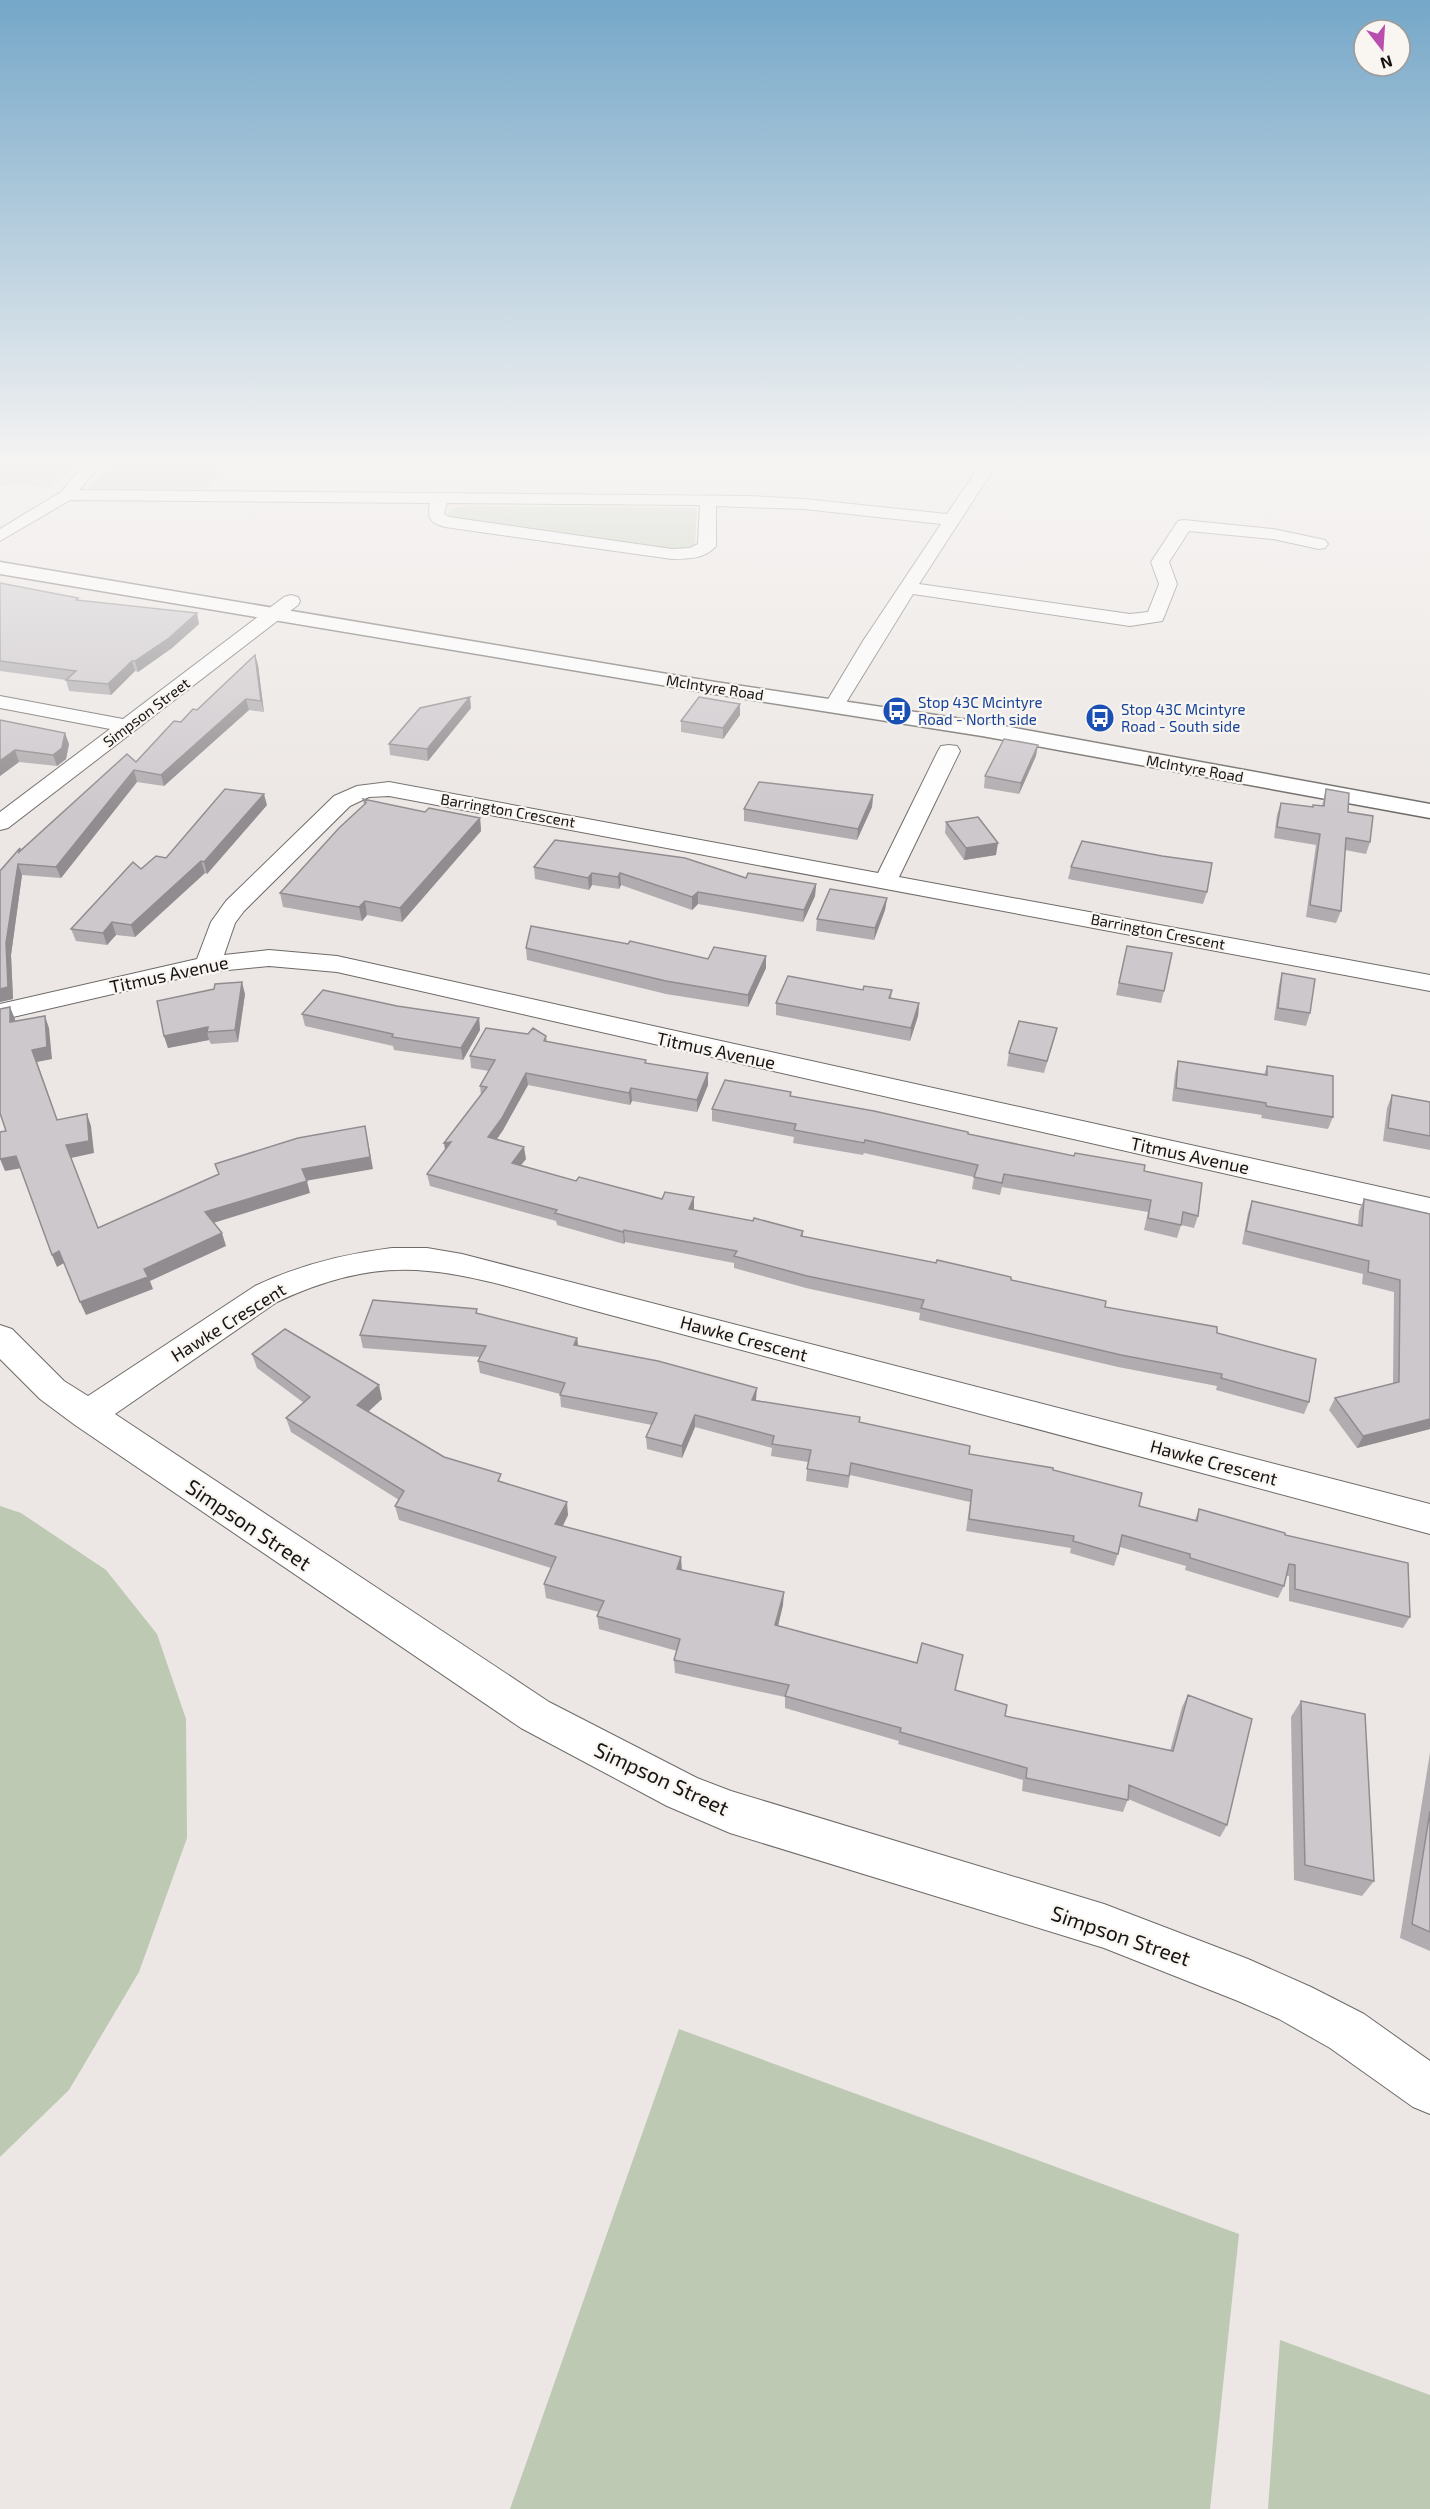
<svg xmlns="http://www.w3.org/2000/svg" width="1430" height="2509" viewBox="0 0 1430 2509" font-family="'Exo 2',sans-serif">
<style>
.green{fill:#bdc9b3}
.lines{fill:none;stroke-linecap:round;stroke-linejoin:round}
.street-casing{stroke:#6d6a67;stroke-width:2}
.primary-casing{stroke:#6d6a67;stroke-width:3}
.street{fill:#fff;fill-rule:evenodd}
.primary{fill:#fff;fill-rule:evenodd}
.wall{fill:#b0acaf}
.shaded-wall{fill:#908c8f}
.building{fill:#cdc8cc;stroke:#908c8f;stroke-width:1.5}
.labels{text-anchor:middle;dominant-baseline:central;stroke-width:4.5;stroke-linejoin:round;paint-order:stroke}
.far-street-label{font-size:15px;fill:#161514;stroke:#f9f5f1}
.far-transit-label{font-size:15px;fill:#164399;stroke:#f9f5f1;text-anchor:start}
.street-label{font-size:18px;fill:#161514;stroke:#f9f5f1}
.near-street-label{font-size:21px;fill:#161514;stroke:#f9f5f1}
</style>
<rect width="100%" height="100%" fill="#ece7e4"/>
<path class="green" d="M 0,462 L 82,462 L 51,489 L 20,484 L 0,486 Z
M 113,462 L 389,462 L 224,467 L 206,491 L 96,490 L 90,486 Z
M 462,462 L 966,462 L 958,471 L 909,466 Z
M 464,506 L 693,508 L 697,511 L 695,546 L 676,549 L 455,518 L 448,514 L 450,509 Z
M 0,1506 L 21,1513 L 106,1570 L 157,1634 L 186,1719 L 187,1838 L 139,1972 L 69,2090 L 0,2157 Z
M 679,2029 L 1239,2234 L 1210,2509 L 510,2509 Z
M 1280,2340 L 1430,2395 L 1430,2509 L 1268,2509 Z"/>
<g class="lines">
<g class="street-casing">
<path id="street" d="M 86,462 L 102,462 L 79,490 L 748,496 L 804,499 L 947,514 L 982,462 L 998,462 L 919,584 L 1130,614 L 1148,612 L 1159,584 L 1151,562 L 1178,521 L 1184,520 L 1273,529 L 1325,540 L 1328,544 L 1325,548 L 1319,549 L 1273,539 L 1189,531 L 1169,562 L 1177,584 L 1164,617 L 1162,621 L 1130,626 L 913,594 L 844,706 L 841,710 L 834,712 L 827,710 L 824,706 L 863,641 L 941,524 L 804,509 L 716,506 L 716,546 C 705,559 687,559 672,559 L 445,527 C 430,523 427,518 430,503 L 70,500 L 0,541 L 0,529 L 61,492 ZM 447,503 L 700,505 L 698,544 L 690,548 L 672,549 L 449,517 L 444,514 Z
M 291,595 L 298,597 L 300,601 L 298,605 L 8,828 L 0,830 L 0,812 L 110,729 L 0,708 L 0,696 L 123,719 L 284,597 Z
M 949,745 L 957,746 L 960,751 L 899,877 L 1430,975 L 1430,991 L 389,796 L 369,797 L 350,806 L 244,911 L 235,923 L 224,955 L 269,950 L 337,956 L 1430,1198 L 1430,1220 L 337,972 L 269,966 L 208,972 L 0,1020 L 0,1004 L 197,959 L 211,922 L 226,901 L 334,796 L 357,786 L 389,782 L 878,873 L 938,751 L 941,746 Z
M 392,1248 L 427,1248 L 462,1254 L 1430,1504 L 1430,1534 L 588,1309 C 536,1295 482,1276 428,1271 C 376,1265 323,1280 277,1302 L 115,1414 L 549,1702 L 697,1778 L 731,1791 L 1104,1904 L 1248,1959 L 1311,1987 L 1364,2014 L 1430,2061 L 1430,2114 L 1413,2107 L 1330,2048 L 1279,2019 L 1238,2001 L 1104,1948 L 730,1833 L 667,1806 L 521,1728 L 75,1425 L 40,1399 L 0,1359 L 0,1325 L 12,1329 L 64,1381 L 88,1396 L 255,1286 C 299,1265 344,1254 392,1248 Z"/>
</g>
<g class="primary-casing">
<path id="primary" d="M 0,562 L 715,682 L 982,722 L 1430,804 L 1430,818 L 982,736 L 715,694 L 0,574 Z"/>
</g>
<use href="#street" class="street"/>
<use href="#primary" class="primary"/>
</g>
<path class="wall" d="M 0,583 L 78,598 L 78,600 L 199,624 L 172,648 L 138,672 L 135,671 L 111,695 L 69,691 L 66,680 L 0,671 Z
M 255,655 L 258,665 L 264,712 L 249,710 L 164,786 L 137,782 L 61,878 L 22,875 L 11,955 L 13,999 L 0,1002 L 20,848 L 20,850 L 136,762 L 181,722 L 197,710 Z
M 740,704 L 740,715 L 723,739 L 681,732 L 681,721 Z
M 471,708 L 428,761 L 390,755 L 389,744 Z
M 0,720 L 69,744 L 66,759 L 57,766 L 19,762 L 0,776 Z
M 1036,756 L 1019,794 L 984,788 L 985,776 Z
M 1326,789 L 1348,812 L 1370,842 L 1366,854 L 1345,850 L 1341,911 L 1336,923 L 1306,917 L 1316,845 L 1274,838 L 1277,815 L 1281,803 L 1312,807 L 1322,806 Z
M 873,795 L 872,807 L 857,840 L 744,821 L 744,809 Z
M 363,799 L 425,812 L 480,818 L 481,831 L 402,922 L 367,915 L 362,921 L 283,907 L 280,893 L 364,805 Z
M 267,805 L 207,874 L 205,873 L 135,937 L 116,935 L 107,945 L 76,941 L 71,929 L 141,869 L 166,858 Z
M 946,822 L 996,855 L 964,860 L 945,833 Z
M 534,867 L 746,878 L 816,884 L 815,896 L 803,922 L 698,904 L 692,910 L 621,885 L 619,889 L 592,885 L 589,890 L 535,879 Z
M 1071,867 L 1207,892 L 1203,904 L 1068,879 Z
M 887,898 L 885,910 L 874,940 L 816,931 L 817,919 Z
M 1127,946 L 1164,991 L 1161,1003 L 1116,995 Z
M 526,948 L 708,959 L 766,956 L 766,968 L 748,1007 L 666,994 L 527,960 Z
M 1282,973 L 1310,1013 L 1306,1026 L 1274,1020 L 1279,985 Z
M 214,989 L 245,994 L 238,1042 L 211,1044 L 209,1040 L 168,1048 L 164,1036 Z
M 892,990 L 891,999 L 919,1003 L 918,1016 L 910,1041 L 776,1015 L 776,1003 Z
M 397,1006 L 479,1018 L 480,1030 L 463,1060 L 394,1050 L 393,1046 L 305,1026 L 302,1014 Z
M 1057,1028 L 1054,1040 L 1044,1073 L 1007,1066 L 1009,1053 Z
M 528,1034 L 546,1036 L 547,1041 L 646,1060 L 646,1063 L 708,1073 L 708,1085 L 697,1112 L 632,1101 L 630,1105 L 528,1085 L 503,1130 L 497,1139 L 526,1159 L 521,1165 L 576,1181 L 694,1210 L 803,1231 L 803,1236 L 1011,1280 L 1105,1307 L 1217,1333 L 1309,1402 L 1304,1414 L 1216,1390 L 1217,1386 L 1118,1367 L 919,1320 L 920,1313 L 806,1288 L 734,1268 L 734,1263 L 625,1242 L 624,1244 L 557,1225 L 556,1221 L 430,1186 L 427,1174 L 445,1150 L 481,1095 L 480,1086 L 489,1071 L 471,1068 L 470,1056 Z
M 1178,1061 L 1264,1075 L 1267,1066 L 1333,1117 L 1328,1129 L 1261,1118 L 1262,1115 L 1172,1101 L 1175,1074 Z
M 1392,1095 L 1430,1102 L 1430,1150 L 1383,1141 L 1387,1108 Z
M 791,1096 L 1144,1171 L 1198,1216 L 1194,1228 L 1181,1225 L 1177,1238 L 1144,1230 L 1148,1212 L 1002,1187 L 1000,1195 L 972,1189 L 974,1177 L 864,1153 L 863,1155 L 793,1143 L 794,1137 L 712,1121 L 712,1109 Z
M 1364,1199 L 1430,1214 L 1430,1429 L 1357,1448 L 1329,1410 L 1335,1398 L 1393,1383 L 1394,1292 L 1362,1284 L 1363,1274 L 1242,1244 L 1248,1213 L 1252,1201 L 1358,1225 L 1359,1211 Z
M 478,1314 L 577,1338 L 578,1346 L 756,1400 L 859,1422 L 969,1454 L 1053,1470 L 1139,1506 L 1195,1520 L 1199,1509 L 1285,1535 L 1410,1617 L 1403,1628 L 1289,1601 L 1289,1576 L 1286,1576 L 1284,1586 L 1278,1598 L 1185,1570 L 1186,1566 L 1120,1547 L 1114,1566 L 1070,1553 L 1071,1548 L 966,1531 L 970,1502 L 850,1475 L 848,1488 L 806,1481 L 808,1462 L 771,1456 L 772,1448 L 695,1427 L 682,1458 L 647,1449 L 646,1437 L 652,1425 L 561,1407 L 560,1394 L 480,1373 L 478,1361 L 480,1357 L 363,1348 L 360,1335 Z
M 252,1354 L 382,1399 L 368,1412 L 444,1457 L 503,1482 L 568,1515 L 563,1526 L 682,1570 L 783,1605 L 778,1626 L 955,1690 L 1005,1716 L 1170,1751 L 1182,1707 L 1188,1695 L 1227,1825 L 1220,1837 L 1128,1799 L 1123,1812 L 1022,1791 L 1023,1780 L 898,1744 L 899,1741 L 785,1708 L 785,1697 L 675,1673 L 674,1660 L 677,1651 L 599,1629 L 597,1616 L 599,1612 L 546,1598 L 544,1584 L 551,1568 L 399,1520 L 395,1506 L 399,1500 L 291,1432 L 286,1418 L 304,1403 L 257,1368 Z
M 1301,1701 L 1374,1881 L 1362,1896 L 1294,1880 L 1291,1717 Z
M 1430,1753 L 1430,1951 L 1400,1938 Z"/>
<path class="shaded-wall" d="M 197,613 L 199,624 L 172,648 L 138,672 L 135,661 Z
M 255,655 L 258,665 L 264,712 L 261,701 Z
M 132,661 L 135,671 L 111,695 L 108,684 Z
M 470,697 L 471,708 L 428,761 L 427,749 Z
M 246,699 L 249,710 L 164,786 L 161,775 Z
M 740,704 L 740,715 L 723,739 L 723,728 Z
M 65,733 L 69,744 L 66,759 L 57,766 L 53,755 Z
M 1038,745 L 1036,756 L 1019,794 L 1021,783 Z
M 15,750 L 19,762 L 0,776 L 0,761 Z
M 134,770 L 137,782 L 61,878 L 56,867 Z
M 264,794 L 267,805 L 207,874 L 204,862 Z
M 873,795 L 872,807 L 857,840 L 858,829 Z
M 480,818 L 481,831 L 402,922 L 400,908 Z
M 998,843 L 996,855 L 964,860 L 966,848 Z
M 201,861 L 205,873 L 135,937 L 131,925 Z
M 18,864 L 22,875 L 11,955 L 13,999 L 0,1002 L 0,989 L 6,943 Z
M 592,873 L 592,885 L 589,890 L 588,878 Z
M 620,873 L 621,885 L 619,889 L 618,877 Z
M 816,884 L 815,896 L 803,922 L 804,910 Z
M 698,892 L 698,904 L 692,910 L 692,897 Z
M 887,898 L 885,910 L 874,940 L 875,928 Z
M 365,901 L 367,915 L 362,921 L 359,907 Z
M 112,922 L 116,935 L 107,945 L 103,933 Z
M 766,956 L 766,968 L 748,1007 L 748,995 Z
M 242,982 L 245,994 L 238,1042 L 235,1030 Z
M 919,1003 L 918,1016 L 910,1041 L 911,1028 Z
M 10,1007 L 15,1019 L 15,1035 L 10,1022 Z
M 45,1016 L 49,1028 L 52,1059 L 37,1062 L 62,1132 L 32,1050 Z
M 479,1018 L 480,1030 L 463,1060 L 461,1048 Z
M 208,1027 L 207,1032 L 209,1040 L 168,1048 L 164,1036 Z
M 526,1073 L 528,1085 L 503,1130 L 490,1149 L 488,1137 Z
M 708,1073 L 708,1085 L 697,1112 L 697,1100 Z
M 631,1088 L 632,1101 L 630,1105 L 629,1093 Z
M 87,1114 L 91,1126 L 94,1153 L 71,1158 L 66,1145 Z
M 365,1126 L 373,1169 L 305,1181 L 302,1169 Z
M 451,1142 L 446,1156 L 444,1143 Z
M 524,1147 L 526,1159 L 513,1175 L 512,1163 Z
M 16,1156 L 22,1168 L 5,1171 L 0,1159 Z
M 307,1181 L 310,1193 L 210,1224 L 205,1212 Z
M 694,1197 L 694,1209 L 690,1222 L 689,1209 Z
M 624,1230 L 625,1242 L 624,1244 L 623,1232 Z
M 222,1233 L 226,1246 L 150,1281 L 153,1289 L 86,1315 L 80,1302 L 144,1269 Z
M 59,1251 L 64,1263 L 57,1267 L 52,1255 Z
M 577,1338 L 579,1351 L 574,1345 Z
M 379,1385 L 382,1399 L 360,1419 L 357,1405 Z
M 757,1388 L 756,1400 L 752,1400 Z
M 695,1415 L 695,1427 L 682,1458 L 682,1446 Z
M 1430,1419 L 1430,1429 L 1357,1448 L 1363,1436 Z
M 567,1502 L 568,1515 L 557,1537 L 555,1524 Z
M 681,1557 L 682,1571 L 677,1569 Z
M 784,1592 L 783,1605 L 775,1638 L 775,1625 Z"/>
<path class="building" d="M 0,583 L 78,598 L 76,600 L 197,613 L 169,638 L 135,661 L 132,661 L 108,684 L 66,680 L 76,671 L 0,661 Z
M 255,655 L 261,701 L 246,699 L 161,775 L 134,770 L 56,867 L 18,864 L 6,943 L 8,987 L 0,989 L 0,871 L 20,848 L 19,852 L 127,754 L 136,762 L 174,721 L 181,722 L 193,709 L 197,710 Z
M 470,697 L 427,749 L 389,744 L 420,708 Z
M 699,697 L 740,704 L 723,728 L 681,721 Z
M 0,720 L 65,733 L 62,748 L 53,755 L 15,750 L 0,761 Z
M 1004,739 L 1038,745 L 1021,783 L 985,776 Z
M 759,782 L 873,795 L 858,829 L 744,809 Z
M 225,789 L 264,794 L 204,862 L 201,861 L 131,925 L 112,922 L 103,933 L 71,929 L 133,862 L 141,869 L 156,856 L 166,858 Z
M 1326,789 L 1349,793 L 1348,812 L 1373,816 L 1370,842 L 1346,838 L 1341,911 L 1310,905 L 1320,834 L 1277,827 L 1281,803 L 1313,807 L 1313,805 L 1324,806 Z
M 363,799 L 425,812 L 429,808 L 480,818 L 400,908 L 365,901 L 359,907 L 280,893 L 339,828 L 366,803 Z
M 978,817 L 998,843 L 966,848 L 946,822 Z
M 555,840 L 685,858 L 746,878 L 748,873 L 816,884 L 804,910 L 698,892 L 692,897 L 620,873 L 618,877 L 592,873 L 588,878 L 534,867 Z
M 1082,841 L 1162,856 L 1212,863 L 1207,892 L 1071,867 Z
M 830,889 L 887,898 L 875,928 L 817,919 Z
M 531,926 L 628,944 L 630,941 L 708,959 L 714,947 L 766,956 L 748,995 L 666,981 L 526,948 Z
M 1127,946 L 1172,953 L 1164,991 L 1119,983 Z
M 1282,973 L 1315,979 L 1310,1013 L 1278,1008 Z
M 788,976 L 863,990 L 864,986 L 892,990 L 889,998 L 919,1003 L 911,1028 L 776,1003 Z
M 242,982 L 235,1030 L 207,1032 L 208,1027 L 164,1036 L 157,1001 L 214,989 L 215,984 Z
M 323,990 L 397,1006 L 479,1018 L 461,1048 L 392,1037 L 393,1034 L 302,1014 Z
M 10,1007 L 10,1022 L 45,1016 L 47,1047 L 32,1050 L 57,1120 L 87,1114 L 89,1141 L 66,1145 L 98,1228 L 219,1174 L 215,1164 L 298,1138 L 365,1126 L 370,1157 L 302,1169 L 307,1181 L 205,1212 L 222,1233 L 144,1269 L 148,1277 L 80,1302 L 59,1251 L 52,1255 L 16,1156 L 0,1159 L 0,1132 L 6,1131 L 0,1113 L 0,1009 Z
M 1019,1021 L 1057,1028 L 1047,1061 L 1009,1053 Z
M 486,1028 L 528,1034 L 533,1028 L 546,1036 L 544,1041 L 646,1060 L 645,1063 L 708,1073 L 697,1100 L 631,1088 L 629,1093 L 526,1073 L 502,1118 L 488,1137 L 524,1147 L 512,1163 L 576,1181 L 579,1177 L 662,1199 L 665,1192 L 694,1197 L 689,1209 L 753,1221 L 754,1218 L 803,1231 L 801,1236 L 936,1263 L 937,1260 L 1011,1277 L 1011,1280 L 1106,1301 L 1105,1307 L 1217,1327 L 1217,1333 L 1316,1359 L 1309,1402 L 1221,1378 L 1222,1374 L 1121,1355 L 921,1308 L 924,1300 L 807,1276 L 734,1256 L 737,1251 L 624,1230 L 623,1232 L 555,1213 L 557,1210 L 427,1174 L 451,1142 L 444,1143 L 487,1087 L 480,1086 L 495,1060 L 470,1056 Z
M 1178,1061 L 1267,1075 L 1267,1066 L 1333,1076 L 1333,1117 L 1266,1106 L 1266,1103 L 1176,1088 Z
M 725,1080 L 791,1092 L 790,1096 L 874,1111 L 968,1132 L 968,1134 L 1074,1156 L 1075,1153 L 1145,1165 L 1144,1171 L 1202,1183 L 1198,1216 L 1183,1212 L 1181,1225 L 1148,1218 L 1151,1200 L 1004,1174 L 1002,1183 L 974,1177 L 978,1165 L 865,1140 L 864,1143 L 794,1130 L 796,1124 L 712,1109 Z
M 1392,1095 L 1430,1102 L 1430,1136 L 1388,1128 Z
M 1364,1199 L 1430,1214 L 1430,1419 L 1363,1436 L 1335,1398 L 1399,1382 L 1400,1280 L 1368,1272 L 1369,1261 L 1246,1231 L 1252,1201 L 1362,1226 Z
M 373,1300 L 477,1309 L 476,1313 L 577,1338 L 574,1345 L 658,1361 L 757,1388 L 752,1400 L 860,1417 L 859,1422 L 970,1446 L 969,1454 L 1053,1468 L 1053,1470 L 1142,1493 L 1139,1506 L 1197,1521 L 1199,1509 L 1285,1533 L 1285,1535 L 1408,1563 L 1410,1617 L 1295,1589 L 1295,1565 L 1289,1564 L 1284,1586 L 1190,1558 L 1190,1554 L 1122,1535 L 1118,1554 L 1073,1541 L 1074,1536 L 969,1519 L 972,1490 L 851,1463 L 849,1476 L 807,1469 L 811,1450 L 772,1444 L 774,1436 L 695,1415 L 682,1446 L 646,1437 L 657,1413 L 560,1395 L 565,1383 L 478,1361 L 486,1346 L 360,1335 Z
M 285,1329 L 379,1385 L 357,1405 L 444,1457 L 501,1474 L 498,1481 L 567,1502 L 555,1524 L 681,1557 L 677,1569 L 784,1592 L 775,1625 L 917,1663 L 922,1643 L 963,1655 L 955,1690 L 1007,1705 L 1005,1716 L 1173,1751 L 1188,1695 L 1252,1719 L 1227,1825 L 1129,1785 L 1128,1800 L 1026,1778 L 1027,1768 L 900,1732 L 901,1728 L 785,1696 L 789,1685 L 674,1660 L 680,1639 L 597,1616 L 604,1601 L 544,1584 L 556,1557 L 395,1506 L 404,1491 L 286,1418 L 310,1397 L 252,1354 Z
M 1301,1701 L 1365,1714 L 1374,1881 L 1305,1865 Z
M 1430,1811 L 1430,1932 L 1412,1924 Z"/>
<linearGradient id="sky" x2="0" y2="1"><stop stop-color="#75a7c8"/><stop offset="0.57" stop-color="#f6f4f3"/><stop offset="1" stop-color="#f6f4f3" stop-opacity="0"/></linearGradient>
<rect width="1430" height="813" fill="url(#sky)"/>
<defs>
<g id="bus-disc" transform="scale(1.5)"><circle r="9.5" fill="#1a4fb4" stroke="#f9f5f1"/><path d="M-5-6H5V4H4V6H2V4H-2V6H-4V4H-5ZM-3.5-4V0h7V-4ZM-3.5 1.2v1.5H-2V1.2ZM2 1.2v1.5H3.5V1.2Z" fill="#fff"/></g>
</defs>
<g fill-rule="evenodd">
<use href="#bus-disc" x="897" y="711"/>
<use href="#bus-disc" x="1100" y="718"/>
</g>
<g class="labels">
<g class="far-street-label">
<text transform="translate(715 687) rotate(9)">McIntyre Road</text>
<text transform="translate(146 712) rotate(-37)">Simpson Street</text>
<text transform="translate(1195 768) rotate(10)">McIntyre Road</text>
<text transform="translate(508 810) rotate(10)">Barrington Crescent</text>
<text transform="translate(1158 931) rotate(11)">Barrington Crescent</text>
</g>
<g class="far-transit-label">
<text x="918" y="702">Stop 43C Mcintyre<tspan x="918" dy="17">Road - North side</tspan></text>
<text x="1121" y="709">Stop 43C Mcintyre<tspan x="1121" dy="17">Road - South side</tspan></text>
</g>
<g class="street-label">
<text transform="translate(169 974) rotate(-12)">Titmus Avenue</text>
<text transform="translate(716 1050) rotate(12)">Titmus Avenue</text>
<text transform="translate(1190 1155) rotate(12)">Titmus Avenue</text>
<text transform="translate(228 1322) rotate(-32)">Hawke Crescent</text>
<text transform="translate(744 1338) rotate(15)">Hawke Crescent</text>
<text transform="translate(1214 1462) rotate(15)">Hawke Crescent</text>
</g>
<g class="near-street-label">
<text transform="translate(249 1524) rotate(34)">Simpson Street</text>
<text transform="translate(662 1778) rotate(25)">Simpson Street</text>
<text transform="translate(1121 1935) rotate(19)">Simpson Street</text>
</g>
</g>
<g transform="translate(1382 48) rotate(163)"><circle r="28" fill="#f9f5f1" stroke="#9e9b99" stroke-width="1.5"/>
<path d="M0-4.5L10 22L0 15L-10 22Z" fill="#ba4eae"/>
<text y="-9" font-size="16" font-weight="bold" text-anchor="middle" fill="#161514">N</text>
</g>
</svg>
